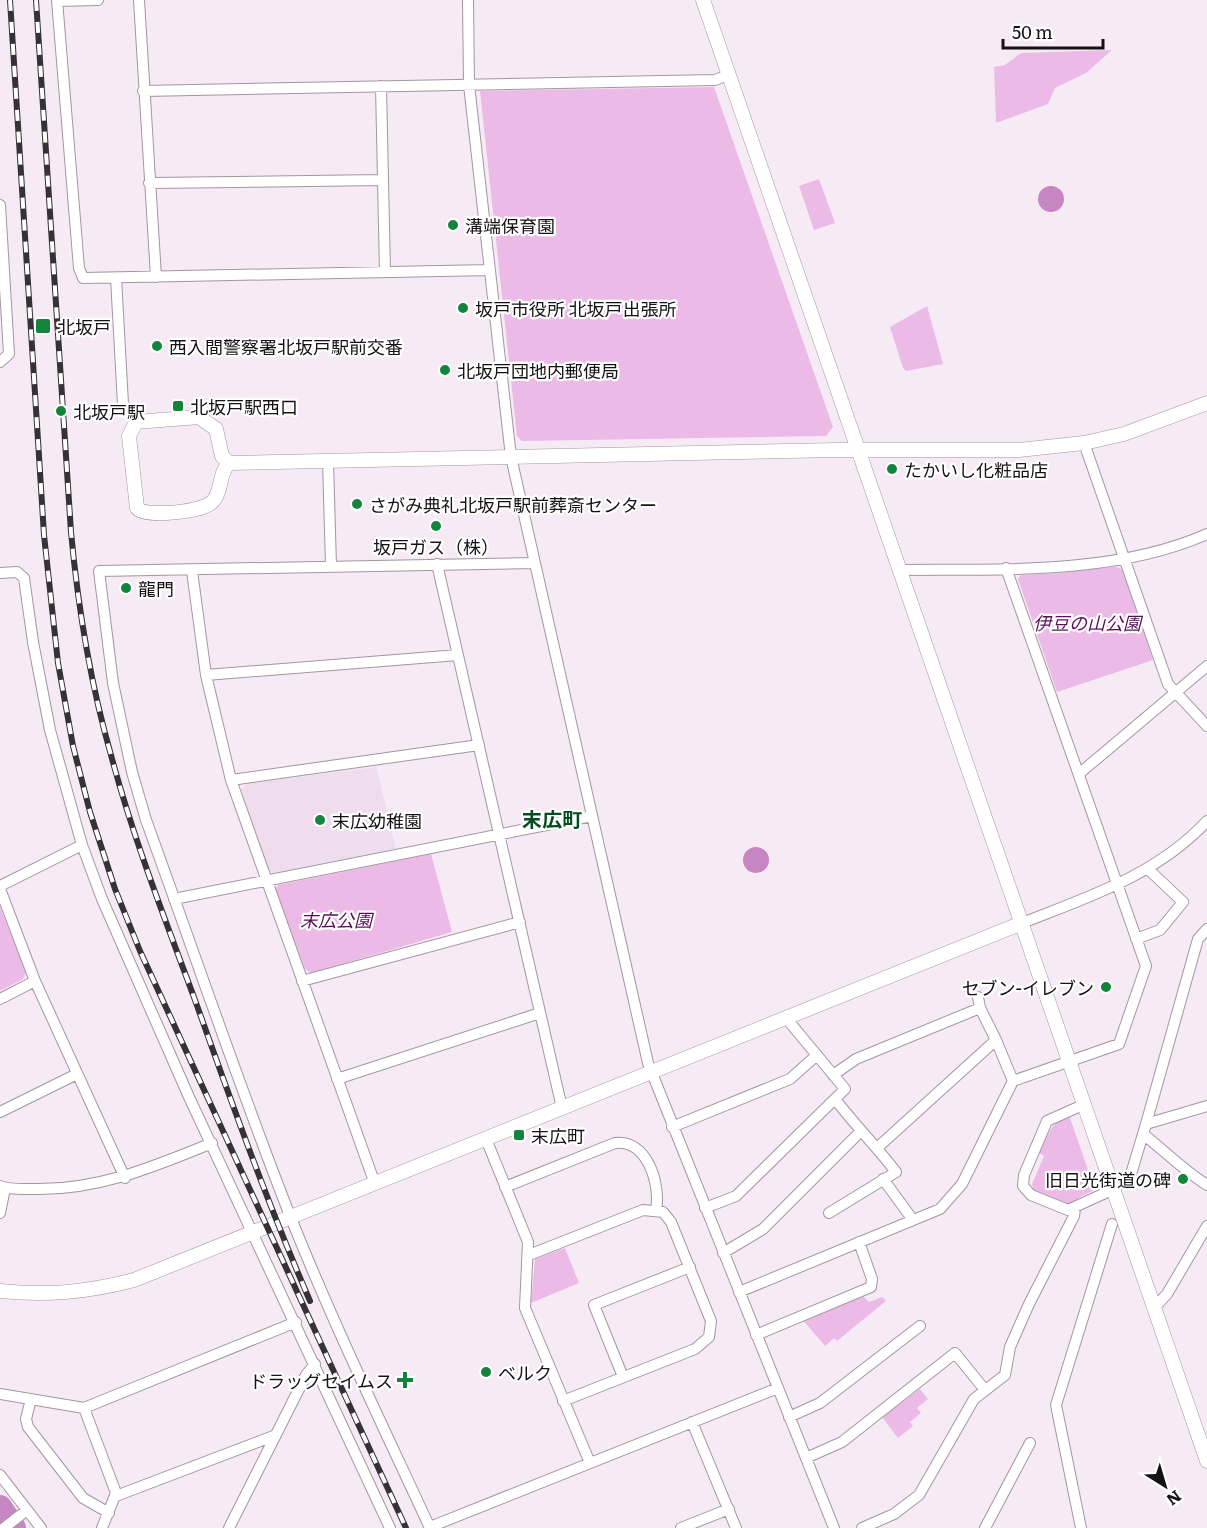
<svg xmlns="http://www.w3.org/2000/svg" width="1207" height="1528" viewBox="0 0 1207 1528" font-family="Literata,'Noto Sans JP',serif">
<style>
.built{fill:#efdced}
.green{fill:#ebbae7}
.water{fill:#c686c1}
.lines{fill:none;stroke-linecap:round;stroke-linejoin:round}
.river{stroke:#c686c1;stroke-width:24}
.minor-casing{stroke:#a296a1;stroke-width:12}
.tertiary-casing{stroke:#a296a1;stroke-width:15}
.minor{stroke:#fff;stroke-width:10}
.tertiary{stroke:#fff;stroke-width:14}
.rail-casing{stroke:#363136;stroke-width:6}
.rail{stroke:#fff;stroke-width:4;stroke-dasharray:11;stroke-linecap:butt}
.poi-dot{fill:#13843b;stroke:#fff;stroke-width:2}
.labels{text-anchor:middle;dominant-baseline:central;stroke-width:4.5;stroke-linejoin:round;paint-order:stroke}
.poi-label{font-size:18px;fill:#151115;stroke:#fff;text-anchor:start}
.park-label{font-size:18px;font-style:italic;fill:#5b0d59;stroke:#fff}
.neighbourhood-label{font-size:20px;font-weight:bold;fill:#054d1f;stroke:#fff}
</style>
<rect width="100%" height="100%" fill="#f6eaf5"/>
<path class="built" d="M 376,767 L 396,849 L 274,873 L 269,871 L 241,790 L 246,784 Z"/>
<path class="green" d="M 1112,50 L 1086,73 L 1055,88 L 1048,104 L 996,123 L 994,67 L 1005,65 L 1021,53 Z
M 714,87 L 833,427 L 826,436 L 522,441 L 517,436 L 480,91 Z
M 819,179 L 835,223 L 814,230 L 799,186 Z
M 927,306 L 943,364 L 906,371 L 903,368 L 890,327 Z
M 1115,566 L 1123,570 L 1153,660 L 1057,692 L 1018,579 L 1021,575 L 1061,573 Z
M 431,854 L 452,932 L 311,973 L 305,969 L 275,890 L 278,885 Z
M 0,907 L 26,973 L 23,979 L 0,991 Z
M 1069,1115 L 1095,1190 L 1081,1196 L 1071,1205 L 1034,1192 L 1032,1184 L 1044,1156 L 1039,1153 C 1047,1136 1051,1122 1069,1115 Z
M 565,1248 L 579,1283 L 531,1303 L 535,1259 Z
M 863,1296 L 869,1302 L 882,1297 L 886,1301 L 837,1341 L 834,1338 L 825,1346 L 803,1320 Z
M 920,1389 L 928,1399 L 917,1408 L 921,1413 L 910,1422 L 913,1426 L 898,1438 L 882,1417 Z"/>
<path class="water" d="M1038 199a13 13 0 1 1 26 0a13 13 0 1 1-26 0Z
M743 860a13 13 0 1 1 26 0a13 13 0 1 1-26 0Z"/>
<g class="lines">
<path class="river" d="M 0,1507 L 14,1528"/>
<g class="minor-casing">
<path id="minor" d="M 57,0 L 79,268 L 83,278 L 490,270
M 139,0 L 156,277
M 468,0 L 469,85 L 511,457 L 648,1063 L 834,1528
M 57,1 L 98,0
M 381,86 L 385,272
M 143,91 L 715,80 L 728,75
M 149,183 L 383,180
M 0,205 L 9,354 L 0,362
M 116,278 L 123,404 L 133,414 L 136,422
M 1084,443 L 1168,684 L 1207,726
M 328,461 L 331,566
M 437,564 L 562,1108
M 1006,568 L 1146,966 L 1119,1044 L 1013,1081
M 900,570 C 999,569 1115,575 1207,534
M 192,571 L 206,675 L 231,780 L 375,1184
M 0,573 L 17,572 L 24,578 L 33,642 L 50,730 L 82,845 L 102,899 L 189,1097 L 390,1528
M 206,675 L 458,655
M 1080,773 L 1207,666
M 231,780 L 479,745
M 0,886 L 82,845
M 0,889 L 35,981 L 125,1178
M 174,899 L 592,816
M 1022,923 C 1088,897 1157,875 1207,821
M 1136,939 L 1160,930 L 1183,902 L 1148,869
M 302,981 L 520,922
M 0,999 L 35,981
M 833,1075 L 856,1059 L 980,1008
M 337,1079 L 540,1013
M 1085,1104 L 1047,1121 L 1024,1175 L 1023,1186 L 1031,1195 L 1068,1210 L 1114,1189
M 0,1112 L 77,1074
M 1146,1124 L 1198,939 L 1207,929
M 672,1127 L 790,1079 L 817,1055
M 1143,1134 C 1166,1152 1183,1170 1207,1185
M 486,1139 L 528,1242 L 525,1308 L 590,1463
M 877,1148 L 996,1040
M 1131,1174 L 1146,1124 L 1207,1106
M 883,1179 L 913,1220
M 0,1186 C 10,1190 22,1189 32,1189 C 97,1191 153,1167 212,1143
M 505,1187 L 615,1143 C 647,1139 661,1184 656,1210
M 705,1208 L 736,1196 L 845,1089 L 786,1018
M 0,1213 L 5,1188
M 829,1213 L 896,1172 C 876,1146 854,1124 835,1099
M 723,1253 L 763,1229 L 860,1132
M 529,1255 L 643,1210 L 663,1212 L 671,1222 L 711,1321 L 709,1337 L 695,1349 L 563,1401
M 739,1292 L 940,1209 L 962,1184 L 1013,1081 L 996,1040 L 980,1008 L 978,997
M 1155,1307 L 1167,1294 L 1207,1226
M 756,1335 L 871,1287 L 872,1279 L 859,1242
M 623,1377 L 594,1305 L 690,1267
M 0,1394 L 84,1408 L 296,1322
M 31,1399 L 26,1419 L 28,1427 L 83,1498 L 109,1513
M 84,1408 L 116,1493 L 102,1528
M 789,1417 L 820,1403 L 920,1326
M 692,1422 L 736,1528
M 806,1458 L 842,1442 L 955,1353 L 985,1390
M 0,1475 L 41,1528
M 116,1496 L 276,1435
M 430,1527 L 778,1388
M 4,1528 L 27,1510
M 229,1528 L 306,1375 L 315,1364
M 430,1528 C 381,1422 330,1317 287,1208 C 237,1080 193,949 146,820 L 132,772 L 113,683 L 99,571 L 534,563
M 681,1528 L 729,1509
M 862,1528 L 894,1514 L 919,1495 L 974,1399 L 1005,1375 L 1010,1347 L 1029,1304 L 1074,1216 L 1075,1209
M 985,1528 L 1030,1443
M 1081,1528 L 1056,1405 L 1112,1224"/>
</g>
<g class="tertiary-casing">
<path id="tertiary" d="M 703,0 L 1207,1461
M 229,463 L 222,456 L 216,429 L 199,417 L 136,422 L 129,436 L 137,508 C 145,518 205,512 213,501 C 223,490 218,474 229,463 L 838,450 L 1019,450 L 1084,443 L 1124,434 L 1207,403
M 0,1291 C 47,1296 88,1292 134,1280 L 1022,923"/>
</g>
<use href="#minor" class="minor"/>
<use href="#tertiary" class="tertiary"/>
<g class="rail-casing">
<path id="rail" d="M 10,0 L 44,535 L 58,663 L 73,746 L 90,812 L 115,889 L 140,951 L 406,1528
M 36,0 L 71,532 C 78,607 90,682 111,755 C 133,838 165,919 195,1000 C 231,1101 267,1202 310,1301"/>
</g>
<use href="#rail" class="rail"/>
</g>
<g class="poi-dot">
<circle cx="453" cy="225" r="6"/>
<circle cx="463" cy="308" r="6"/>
<rect x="35" y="318" width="16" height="16" rx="3"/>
<circle cx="157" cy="346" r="6"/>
<circle cx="445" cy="370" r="6"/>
<rect x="172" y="400" width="12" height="12" rx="3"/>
<circle cx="61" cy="411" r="6"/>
<circle cx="892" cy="469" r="6"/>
<circle cx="357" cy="504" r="6"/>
<circle cx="436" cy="526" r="6"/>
<circle cx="126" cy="588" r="6"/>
<circle cx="320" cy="820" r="6"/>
<circle cx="1106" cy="987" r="6"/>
<rect x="513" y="1129" width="12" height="12" rx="3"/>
<circle cx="1183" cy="1179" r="6"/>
<circle cx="486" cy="1372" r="6"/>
<path d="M402 1371h6v6h6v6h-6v6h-6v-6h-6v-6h6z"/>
</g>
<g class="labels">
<g class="poi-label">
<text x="465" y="225">溝端保育園</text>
<text x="475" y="308">坂戸市役所 北坂戸出張所</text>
<text x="57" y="326">北坂戸</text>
<text x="169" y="346">西入間警察署北坂戸駅前交番</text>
<text x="457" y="370">北坂戸団地内郵便局</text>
<text x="190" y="406">北坂戸駅西口</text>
<text x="73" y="411">北坂戸駅</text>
<text x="904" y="469">たかいし化粧品店</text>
<text x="369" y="504">さがみ典礼北坂戸駅前葬斎センター</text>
<text x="436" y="546" text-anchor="middle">坂戸ガス（株）</text>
<text x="138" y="588">龍門</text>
<text x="332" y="820">末広幼稚園</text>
<text x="1094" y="987" text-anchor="end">セブン-イレブン</text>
<text x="531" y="1135">末広町</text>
<text x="1171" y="1179" text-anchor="end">旧日光街道の碑</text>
<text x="498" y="1372">ベルク</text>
<text x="393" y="1380" text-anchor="end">ドラッグセイムス</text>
</g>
<g class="park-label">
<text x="1087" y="622">伊豆の山公園</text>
<text x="336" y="919">末広公園</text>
</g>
<g class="neighbourhood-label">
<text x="552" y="818">末広町</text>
</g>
</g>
<g transform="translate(1165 1486) rotate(143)" stroke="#ffffff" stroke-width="4.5" paint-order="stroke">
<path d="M0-4.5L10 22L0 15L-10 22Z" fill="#151115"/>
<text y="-9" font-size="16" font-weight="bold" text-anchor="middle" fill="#151115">N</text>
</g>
<path d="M1003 39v9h100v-9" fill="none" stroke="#151115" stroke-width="3"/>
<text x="1012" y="39" font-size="18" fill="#151115" stroke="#ffffff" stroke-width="4.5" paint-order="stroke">50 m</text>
</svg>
